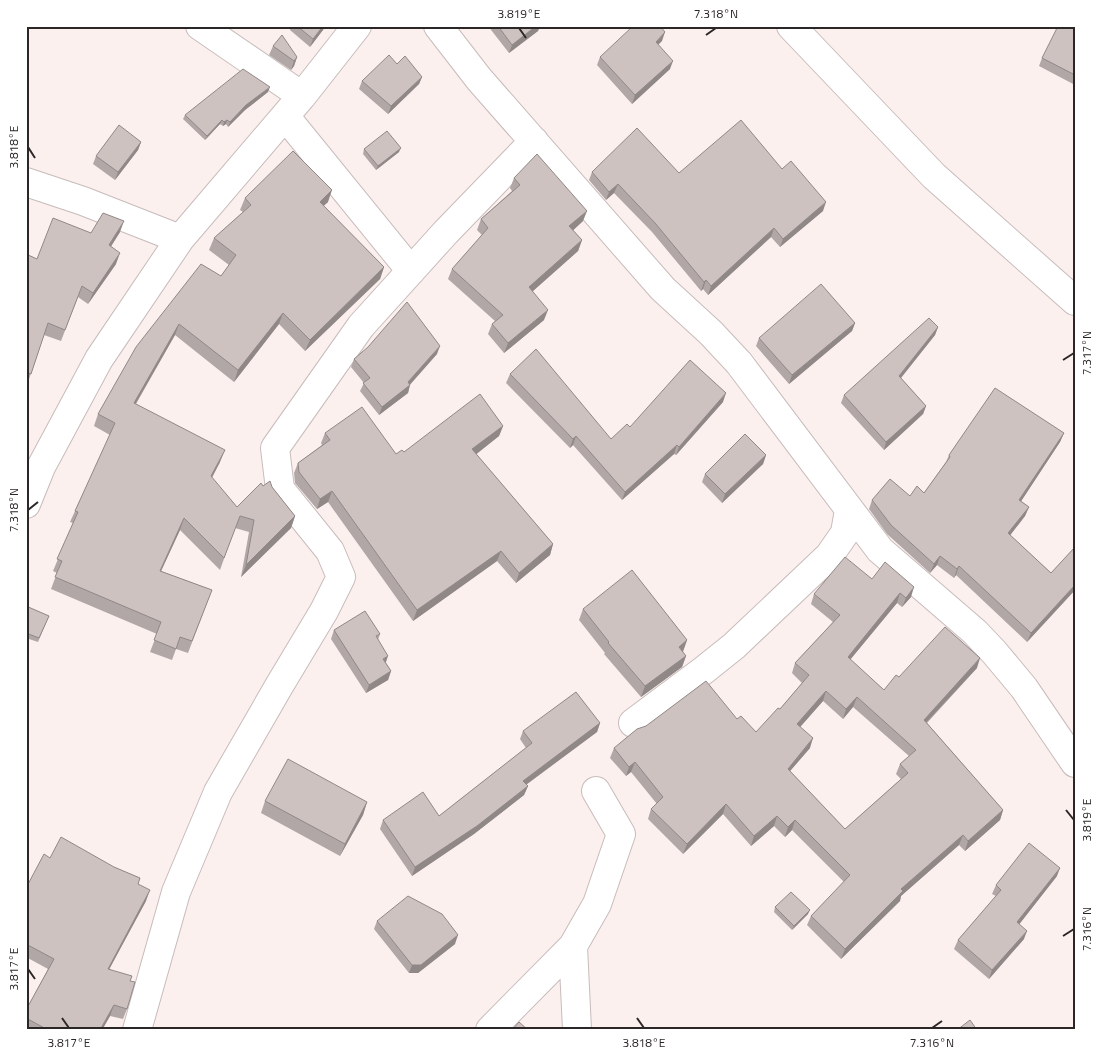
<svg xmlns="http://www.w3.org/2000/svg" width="1101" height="1056" viewBox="0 0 1101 1056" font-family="'Titillium Web',sans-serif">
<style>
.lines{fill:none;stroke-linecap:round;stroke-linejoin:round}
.minor-casing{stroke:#c7bcbb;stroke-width:30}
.minor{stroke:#fff;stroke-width:28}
.wall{fill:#b1a7a6;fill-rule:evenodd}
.shaded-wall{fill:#908887}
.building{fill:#cec2c1;stroke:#908887;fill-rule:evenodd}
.ticks{fill:none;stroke:#2c2727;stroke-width:2}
.neatline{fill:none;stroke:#2c2727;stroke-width:2}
.ticks-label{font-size:12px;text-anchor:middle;fill:#2c2727}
</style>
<rect width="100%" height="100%" fill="#fcf0ef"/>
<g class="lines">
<g class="minor-casing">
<path id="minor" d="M 200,26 L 302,96
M 438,26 L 479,79 L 663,289 L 711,333 L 739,363 L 880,550 L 975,632 L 994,652 L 1024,688 L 1075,763
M 791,26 L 934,176 L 1075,301
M 285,116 L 411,271
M 26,182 L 83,201 L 180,239
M 26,504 L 41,467 L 99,359 L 180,239 L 302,96 L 357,26
M 633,723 L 704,670 L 734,646 L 829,556 L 845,533 L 849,510
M 137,1030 L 176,892 L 218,792 L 279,686 L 324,611 L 341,577 L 330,551 L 280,489 L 275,448 L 361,326 L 446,232 L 534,141
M 490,1030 L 573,946
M 577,1030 L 573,946 L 597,904 L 621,834 L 596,791"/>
</g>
<use href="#minor" class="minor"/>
</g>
<path class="wall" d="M 291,26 L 326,26 L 310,47 L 290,30 Z
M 488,26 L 540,26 L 538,31 L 509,53 Z
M 1075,26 L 1075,85 L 1039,66 L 1042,58 Z
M 662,41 L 658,45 L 670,69 L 632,104 L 597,65 L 600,57 Z
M 273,46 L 297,57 L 294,66 L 291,70 L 269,55 Z
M 397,64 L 422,77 L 419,84 L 388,114 L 359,89 L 362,81 Z
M 268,92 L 245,110 L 228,127 L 226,124 L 223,126 L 220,124 L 205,140 L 183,119 L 185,115 Z
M 141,142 L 138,150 L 115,180 L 93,164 L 96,156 Z
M 364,149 L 399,152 L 376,170 L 363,154 Z
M 782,169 L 823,211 L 780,247 L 771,237 L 708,295 L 703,289 L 701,291 L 652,232 L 614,193 L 606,200 L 589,180 L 592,172 L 679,173 Z
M 514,178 L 583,221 L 573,230 L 582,240 L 578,251 L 532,292 L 544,320 L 504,353 L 488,334 L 492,324 L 495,321 L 448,279 L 452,269 L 482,235 L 477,230 L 481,219 L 512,191 L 510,188 Z
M 245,198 L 328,202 L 323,206 L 384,267 L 380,279 L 305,351 L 279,324 L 234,382 L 175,335 L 136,404 L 220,462 L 212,478 L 237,507 L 263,486 L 272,487 L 295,516 L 291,528 L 241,577 L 249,532 L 235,528 L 220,570 L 180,530 L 161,571 L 212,590 L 188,653 L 176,649 L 172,660 L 150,652 L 157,634 L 51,589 L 57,573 L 53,571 L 73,523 L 70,522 L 75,511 L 110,435 L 94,426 L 98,414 L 221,276 L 229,265 L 209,250 L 214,238 L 243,212 L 240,210 Z
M 120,232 L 111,246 L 116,264 L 88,304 L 78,297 L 61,341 L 44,335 L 27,385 L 26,385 L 26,254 L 37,259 L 91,233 Z
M 855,323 L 852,331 L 789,384 L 756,346 L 759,338 Z
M 938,327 L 935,335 L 901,378 L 926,406 L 923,414 L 884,450 L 841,403 L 844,395 Z
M 437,354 L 410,384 L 408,393 L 379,415 L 360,391 L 364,383 L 351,367 L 354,359 Z
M 510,374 L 611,439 L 630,427 L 723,402 L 676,455 L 674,454 L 622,500 L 573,445 L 570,448 L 506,383 Z
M 503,426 L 499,436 L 476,454 L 553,544 L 550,555 L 516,583 L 497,561 L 413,621 L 328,502 L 317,509 L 295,483 L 294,473 L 298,463 L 322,445 L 321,443 L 325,433 L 396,454 Z
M 1064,433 L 1060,442 L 1021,501 L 1029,507 L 1025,516 L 1010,535 L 1051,573 L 1075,547 L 1075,590 L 1027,642 L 956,575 L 954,578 L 937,565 L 930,573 L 887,534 L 869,509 L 872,500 L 910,496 L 924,493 L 946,462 L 949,455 Z
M 766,455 L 763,464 L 722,503 L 702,482 L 705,474 Z
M 872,579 L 911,597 L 902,607 L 897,603 L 850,660 L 884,690 L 899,677 L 977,668 L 927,723 L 1003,810 L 1000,820 L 965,851 L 959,845 L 901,896 L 900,901 L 841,959 L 807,925 L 811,916 L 844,882 L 792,830 L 785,837 L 774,826 L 751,846 L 723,814 L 683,854 L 648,819 L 651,809 L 657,804 L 631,772 L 626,776 L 610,758 L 614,748 L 737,719 L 756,732 L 780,709 L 802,683 L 792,673 L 795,663 L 833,622 L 811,604 L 814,594 ZM 823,701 L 843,719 L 853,707 L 909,756 L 900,764 L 896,774 L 901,779 L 845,829 L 790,771 L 810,748 L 800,727 Z
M 26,606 L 49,616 L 38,642 L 26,638 Z
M 583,609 L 687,640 L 683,652 L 686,656 L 682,667 L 641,697 L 604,654 L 605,653 L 579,620 Z
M 334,630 L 380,634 L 378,640 L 386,663 L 391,671 L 388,680 L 366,693 L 331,639 Z
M 600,723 L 597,732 L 526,785 L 528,786 L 524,795 L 474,834 L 412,876 L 380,829 L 383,820 L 439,816 L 526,748 L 520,739 L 523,731 Z
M 265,801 L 367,802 L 363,815 L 340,856 L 261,813 Z
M 50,858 L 114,867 L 140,878 L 138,884 L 146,901 L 109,969 L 130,981 L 127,1009 L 123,1019 L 110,1016 L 102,1030 L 26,1030 L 26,1010 L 48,969 L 26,957 L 26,888 Z
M 1057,876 L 1019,924 L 1024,939 L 989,979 L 954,949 L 958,940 L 996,896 L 992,894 L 996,885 Z
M 775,907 L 808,914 L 792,930 L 774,912 Z
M 377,921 L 455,944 L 418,973 L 409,973 L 374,929 Z"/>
<path class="shaded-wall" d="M 323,26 L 326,26 L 310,47 L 313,39 Z
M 536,26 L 540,26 L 538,31 L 509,53 L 512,45 Z
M 665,32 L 662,41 L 652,50 L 656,42 Z
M 297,57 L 294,66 L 291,70 L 294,61 Z
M 673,61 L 670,69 L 632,104 L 635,95 Z
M 422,77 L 419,84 L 388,114 L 391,106 Z
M 270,87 L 268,92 L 245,110 L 228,127 L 230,122 L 246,105 Z
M 222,120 L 220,124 L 205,140 L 207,136 Z
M 227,120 L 226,124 L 223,126 L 224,122 Z
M 141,142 L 138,150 L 115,180 L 118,172 Z
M 401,148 L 399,152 L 376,170 L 378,166 Z
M 618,184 L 614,193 L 606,200 L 609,192 Z
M 332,190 L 328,202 L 315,214 L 320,202 Z
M 826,202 L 823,211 L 780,247 L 783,239 Z
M 587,211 L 583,221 L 566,237 L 569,226 Z
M 124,221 L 120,232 L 105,256 L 109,245 Z
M 774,228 L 771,237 L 708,295 L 711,286 Z
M 582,240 L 578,251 L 525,298 L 529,287 Z
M 120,253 L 116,264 L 88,304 L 93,293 Z
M 384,267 L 380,279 L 305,351 L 310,340 Z
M 706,280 L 703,289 L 701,291 L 704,282 Z
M 548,310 L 544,320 L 504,353 L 508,343 Z
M 283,313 L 279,324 L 234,382 L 238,370 Z
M 855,323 L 852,331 L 789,384 L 792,375 Z
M 179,324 L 175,335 L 129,415 L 134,403 Z
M 938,327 L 935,335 L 896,384 L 899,376 Z
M 440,346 L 437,354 L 408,387 L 410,385 L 408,393 L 379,415 L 382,407 L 408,382 Z
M 726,393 L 723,402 L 676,455 L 679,447 Z
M 926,406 L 923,414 L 884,450 L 886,442 Z
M 503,426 L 499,436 L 469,460 L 472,449 Z
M 1064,433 L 1060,442 L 1016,509 L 1019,500 Z
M 576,436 L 573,445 L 570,448 L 573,439 Z
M 677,445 L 674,454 L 622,500 L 625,492 Z
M 225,450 L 220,462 L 206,488 L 211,476 Z
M 766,455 L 763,464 L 722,503 L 725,494 Z
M 332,491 L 328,502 L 317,509 L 320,499 Z
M 1029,507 L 1025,516 L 1005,542 L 1008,533 Z
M 295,516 L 291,528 L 241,577 L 246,565 Z
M 184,518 L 180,530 L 156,582 L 160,571 Z
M 553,544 L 550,555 L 516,583 L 519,573 Z
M 501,551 L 497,561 L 413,621 L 417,610 Z
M 940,556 L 937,565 L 930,573 L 934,564 Z
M 959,566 L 956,575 L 954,578 L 957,569 Z
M 1075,585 L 1075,590 L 1027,642 L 1031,633 Z
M 914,587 L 911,597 L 902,607 L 906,598 Z
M 900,593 L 897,603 L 844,667 L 848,657 Z
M 687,640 L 683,651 L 675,658 L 679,647 Z
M 388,656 L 385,665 L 383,659 Z
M 686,656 L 682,667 L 641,697 L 645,686 Z
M 980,658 L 977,668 L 920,729 L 924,720 Z
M 391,671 L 388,680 L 366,693 L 369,685 Z
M 826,691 L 823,701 L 794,734 L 797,724 Z
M 857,697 L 853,707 L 843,719 L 846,709 Z
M 600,723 L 597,732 L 520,789 L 523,781 Z
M 813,738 L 810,748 L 784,778 L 788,769 Z
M 635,762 L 631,772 L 626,776 L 629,767 Z
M 528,786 L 524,795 L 474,834 L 412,876 L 415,867 Z
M 367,802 L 363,815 L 340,856 L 345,844 Z
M 726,804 L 723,814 L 683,854 L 687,844 Z
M 1003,810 L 1000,820 L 965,851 L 968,841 Z
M 777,816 L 774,826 L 751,846 L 754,836 Z
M 795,820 L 792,830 L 785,837 L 788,827 Z
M 963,835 L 959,845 L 901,896 L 900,901 L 841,959 L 845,949 L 901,889 Z
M 1060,868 L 1057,876 L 1014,931 L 1017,922 Z
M 150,890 L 146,901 L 104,979 L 108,969 Z
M 810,910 L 808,914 L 792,930 L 794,926 Z
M 1027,931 L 1024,939 L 989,979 L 992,970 Z
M 458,935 L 455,944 L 418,973 L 409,973 L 412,965 Z
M 114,1005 L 110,1016 L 102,1030 L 100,1030 Z"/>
<path class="building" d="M 297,26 L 323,26 L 313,39 Z
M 498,26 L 536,26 L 512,45 Z
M 633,26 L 660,26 L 665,32 L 656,42 L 673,61 L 635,95 L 600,57 Z
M 1058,26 L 1075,26 L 1075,75 L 1042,58 Z
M 282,35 L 297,57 L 294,61 L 273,46 Z
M 389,55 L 397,64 L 405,56 L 422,77 L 391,106 L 362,81 Z
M 243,69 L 270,87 L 246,105 L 230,122 L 227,120 L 224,122 L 222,120 L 207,136 L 185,115 Z
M 741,120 L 782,169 L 791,161 L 826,202 L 783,239 L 774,228 L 711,286 L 706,280 L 704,282 L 655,223 L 618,184 L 609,192 L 592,172 L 637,128 L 679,173 Z
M 119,125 L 141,142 L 118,172 L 96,156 Z
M 387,131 L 401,148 L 378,166 L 364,149 Z
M 293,151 L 332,190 L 320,202 L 384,267 L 310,340 L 283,313 L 238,370 L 179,324 L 134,403 L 225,450 L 211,476 L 237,507 L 261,483 L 263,486 L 270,481 L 272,487 L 295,516 L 246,565 L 254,520 L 240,516 L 224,558 L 184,518 L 160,571 L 212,590 L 192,641 L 180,637 L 176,649 L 154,640 L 161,622 L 55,577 L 62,561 L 57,559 L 78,512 L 75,511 L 115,423 L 98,414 L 136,347 L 201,264 L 221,276 L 236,255 L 214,238 L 251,205 L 245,198 Z
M 537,154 L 587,211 L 569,226 L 582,240 L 529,287 L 548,310 L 508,343 L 492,324 L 503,315 L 452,269 L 488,228 L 481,219 L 520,185 L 514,178 Z
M 103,213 L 124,221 L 109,245 L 120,253 L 93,293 L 82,286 L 65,330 L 48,323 L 31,374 L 26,372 L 26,254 L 37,259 L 53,218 L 91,233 Z
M 821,284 L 855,323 L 792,375 L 759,338 Z
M 407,302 L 440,346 L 408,382 L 410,385 L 382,407 L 363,383 L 370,378 L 354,359 L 368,347 Z
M 929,318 L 938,327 L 899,376 L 926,406 L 886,442 L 844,395 Z
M 536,349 L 611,439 L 627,424 L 630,427 L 690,360 L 726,393 L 679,447 L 677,445 L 625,492 L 576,436 L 573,439 L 510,374 Z
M 995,388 L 1064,433 L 1019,500 L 1029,507 L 1008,533 L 1051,573 L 1075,547 L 1075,585 L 1031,633 L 959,566 L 957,569 L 940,556 L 934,564 L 891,525 L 872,500 L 890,479 L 910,496 L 917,486 L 924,493 L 950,457 L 949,455 Z
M 480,394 L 503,426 L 472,449 L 553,544 L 519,573 L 501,551 L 417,610 L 332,491 L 320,499 L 299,472 L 298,463 L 330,440 L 325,433 L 362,407 L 396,454 L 402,450 L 404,452 Z
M 745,434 L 766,455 L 725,494 L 705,474 Z
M 845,557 L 872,579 L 885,562 L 914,587 L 906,598 L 900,593 L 848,657 L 884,690 L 896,675 L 899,677 L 945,627 L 980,658 L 924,720 L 1003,810 L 968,841 L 963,835 L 901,889 L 903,891 L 845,949 L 811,916 L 850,875 L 795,820 L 788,827 L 777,816 L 754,836 L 726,804 L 687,844 L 651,809 L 663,797 L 635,762 L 629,767 L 614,748 L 637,729 L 646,726 L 706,681 L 737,719 L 741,716 L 756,732 L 778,708 L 780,709 L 809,675 L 795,663 L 840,615 L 814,594 ZM 826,691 L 846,709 L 857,697 L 916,750 L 900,764 L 908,773 L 845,829 L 788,769 L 813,738 L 797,724 Z
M 632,570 L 687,640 L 679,647 L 686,656 L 645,686 L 608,643 L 609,642 L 583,609 Z
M 26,606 L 49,616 L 39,638 L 26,633 Z
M 365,611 L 380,634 L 376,636 L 388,656 L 383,659 L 391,671 L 369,685 L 334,630 Z
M 576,692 L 600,723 L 523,781 L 528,786 L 477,826 L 415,867 L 383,820 L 423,792 L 439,816 L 532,743 L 523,731 Z
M 288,759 L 367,802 L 345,844 L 265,801 Z
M 61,837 L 114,867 L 140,878 L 138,884 L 150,890 L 108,969 L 132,976 L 130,981 L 135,982 L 127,1009 L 114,1005 L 100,1030 L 48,1030 L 26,1018 L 26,1010 L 54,959 L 26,944 L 26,888 L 44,854 L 50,858 Z
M 1029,843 L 1060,868 L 1017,922 L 1027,931 L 992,970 L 958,940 L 1001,890 L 996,885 Z
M 791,892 L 810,910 L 794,926 L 775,907 Z
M 408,896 L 442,914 L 458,935 L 421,965 L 412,965 L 377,921 Z
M 970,1020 L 977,1030 L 957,1030 Z
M 519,1022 L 528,1030 L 512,1030 Z"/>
<path class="ticks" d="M 519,28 L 526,38M 706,35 L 716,28M 28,147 L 35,158M 1063,360 L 1074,353M 28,510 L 38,502M 1066,810 L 1074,820M 1063,936 L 1074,929M 28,969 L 35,979M 62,1018 L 69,1028M 637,1018 L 644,1028M 932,1028 L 942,1021"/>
<rect width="1101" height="1056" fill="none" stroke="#ffffff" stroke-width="55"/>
<rect x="28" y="28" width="1046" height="1000" class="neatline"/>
<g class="ticks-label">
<text x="519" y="18">3.819°E</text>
<text x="716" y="18">7.318°N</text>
<text transform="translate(14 147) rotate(-90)" y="4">3.818°E</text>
<text transform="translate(1087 353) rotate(-90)" y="4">7.317°N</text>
<text transform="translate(14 510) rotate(-90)" y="4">7.318°N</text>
<text transform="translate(1087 820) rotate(-90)" y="4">3.819°E</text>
<text transform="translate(1087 929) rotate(-90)" y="4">7.316°N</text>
<text transform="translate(14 969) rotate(-90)" y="4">3.817°E</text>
<text x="69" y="1047">3.817°E</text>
<text x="644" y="1047">3.818°E</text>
<text x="932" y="1047">7.316°N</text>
</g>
</svg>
